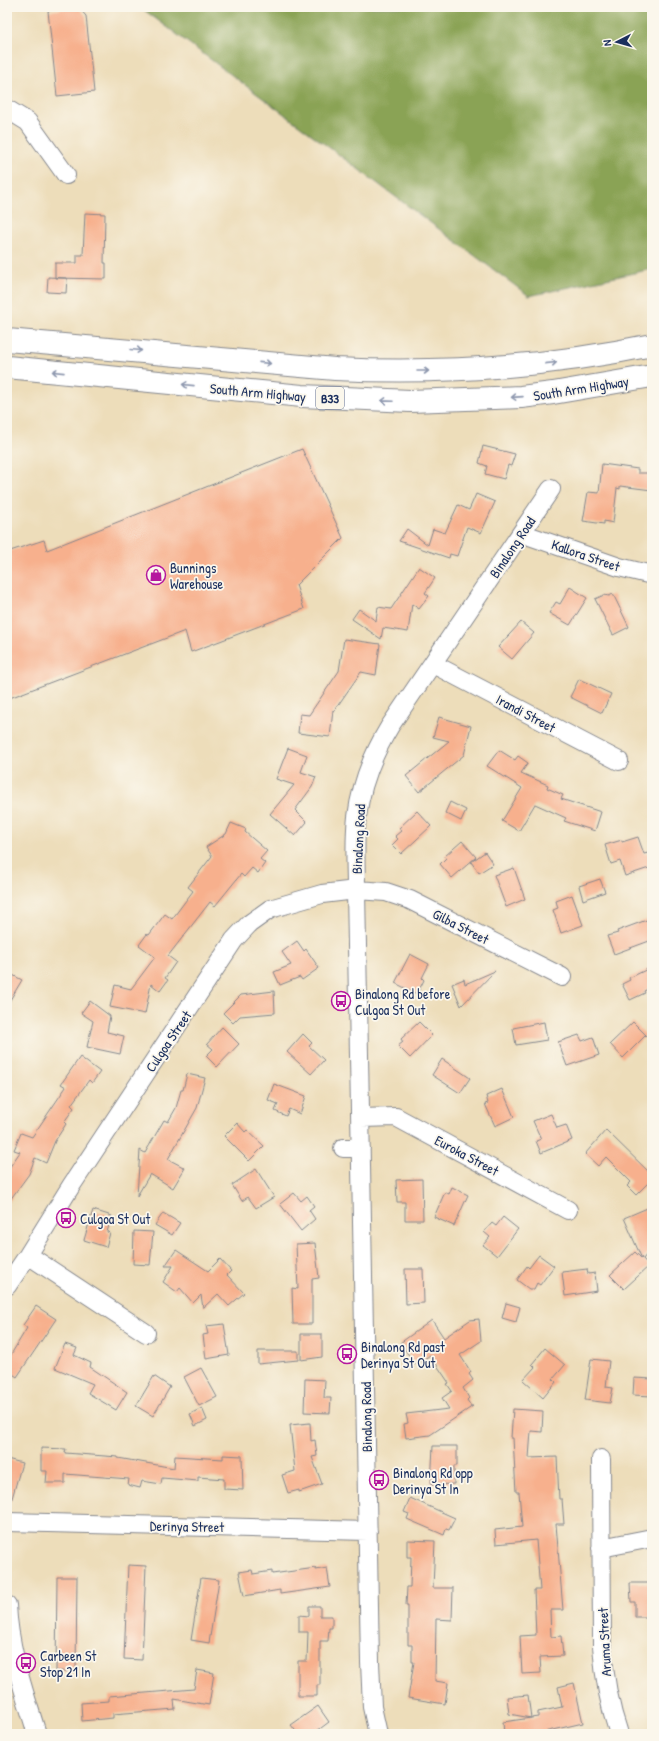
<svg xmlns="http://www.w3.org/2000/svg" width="659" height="1741" viewBox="0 0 659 1741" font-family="'Patrick Hand',sans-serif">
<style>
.forest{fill:#8aa354;stroke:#526959}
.building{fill:#f7b08d}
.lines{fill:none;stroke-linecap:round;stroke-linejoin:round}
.street-casing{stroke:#84868c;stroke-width:20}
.primary-casing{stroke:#84868c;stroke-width:24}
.street{stroke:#fff;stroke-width:18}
.primary{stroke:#fff;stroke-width:22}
.oneway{stroke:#8d97ae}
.labels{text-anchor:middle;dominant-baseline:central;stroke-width:3.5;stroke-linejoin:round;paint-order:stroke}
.shield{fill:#fbf7ec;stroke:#5e6b89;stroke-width:1}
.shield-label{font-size:13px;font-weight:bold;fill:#1b2f5e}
.street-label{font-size:14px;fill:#1b2f5e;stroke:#fbf7ec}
.poi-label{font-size:14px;fill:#1b2f5e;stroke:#fbf7ec;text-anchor:start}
</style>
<rect width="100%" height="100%" fill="#fbf7ec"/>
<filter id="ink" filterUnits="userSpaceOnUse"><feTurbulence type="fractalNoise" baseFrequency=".025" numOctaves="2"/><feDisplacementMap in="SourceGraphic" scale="8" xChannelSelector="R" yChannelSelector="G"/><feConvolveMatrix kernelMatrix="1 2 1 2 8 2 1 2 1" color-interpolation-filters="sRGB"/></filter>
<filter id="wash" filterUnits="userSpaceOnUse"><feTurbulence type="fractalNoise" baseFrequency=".012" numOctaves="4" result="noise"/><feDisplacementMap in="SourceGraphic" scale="16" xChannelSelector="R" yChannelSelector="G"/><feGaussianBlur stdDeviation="0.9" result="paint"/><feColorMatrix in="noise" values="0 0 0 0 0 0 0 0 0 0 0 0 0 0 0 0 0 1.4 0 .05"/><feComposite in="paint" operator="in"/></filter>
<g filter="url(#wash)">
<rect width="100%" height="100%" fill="#edddba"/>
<path class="forest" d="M 140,7 L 652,7 L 652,269 L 529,296 Z"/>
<g id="blocks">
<path class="building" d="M 78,7 L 86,16 L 94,92 L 57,96 L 48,11 Z
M 85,213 L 105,214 L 104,263 L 106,263 L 106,279 L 55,278 L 55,263 L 77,263 L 77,255 L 83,255 Z
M 48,277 L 67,278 L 66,293 L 47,292 Z
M 483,446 L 515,454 L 511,466 L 508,465 L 504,479 L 485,474 L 487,466 L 479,463 Z
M 302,449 L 343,538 L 296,585 L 304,609 L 191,652 L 185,631 L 7,699 L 7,552 L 44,540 L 47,550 Z
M 602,464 L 638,469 L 638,473 L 652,473 L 652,490 L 620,486 L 620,489 L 617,488 L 613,523 L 604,521 L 604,524 L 583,521 L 588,492 L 599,493 Z
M 476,494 L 495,502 L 481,533 L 467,527 L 457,556 L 450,554 L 449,558 L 399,541 L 407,529 L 428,545 L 433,529 L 445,533 L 458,505 L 469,510 Z
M 419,567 L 435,578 L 425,593 L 429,596 L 419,609 L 412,604 L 408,632 L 383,628 L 381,639 L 352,619 L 359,609 L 376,621 L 378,607 L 391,609 Z
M 570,587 L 587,598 L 570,625 L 549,613 L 556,602 L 560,604 Z
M 613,594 L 629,627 L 613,635 L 595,599 L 604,595 L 609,596 Z
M 521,622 L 534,633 L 512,659 L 498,647 Z
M 344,639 L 380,644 L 376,675 L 361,672 L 334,711 L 333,710 L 330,737 L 298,733 L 300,714 L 309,715 L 339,671 Z
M 579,679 L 611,694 L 602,713 L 570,697 Z
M 439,717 L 471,726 L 464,755 L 419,792 L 406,776 L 449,741 L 433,737 Z
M 288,748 L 307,755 L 301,772 L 316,777 L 312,787 L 295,810 L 307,822 L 295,836 L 270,814 L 294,785 L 276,779 Z
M 499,750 L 515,760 L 518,756 L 528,763 L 521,773 L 548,785 L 547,788 L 563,795 L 561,799 L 601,812 L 595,831 L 564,821 L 566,818 L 535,804 L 519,831 L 502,821 L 522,788 L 487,766 Z
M 450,802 L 466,810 L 461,821 L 445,813 Z
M 417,811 L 431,826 L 401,854 L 392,845 L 398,839 L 395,836 L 401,831 L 399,828 Z
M 231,823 L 246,829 L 245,832 L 267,851 L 260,859 L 265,863 L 258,873 L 252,868 L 244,877 L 241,874 L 215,906 L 210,902 L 168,956 L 176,962 L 165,978 L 168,980 L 160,991 L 151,984 L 145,1014 L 110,1007 L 115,985 L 131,989 L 155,957 L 139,945 L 147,934 L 149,935 L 165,914 L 172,919 L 193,891 L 188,887 L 212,856 L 206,847 L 226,834 Z
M 638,837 L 644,854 L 652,852 L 652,867 L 625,876 L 620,861 L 611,864 L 605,845 L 622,840 L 622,842 Z
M 462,841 L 476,857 L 452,878 L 440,864 L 446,858 L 445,856 Z
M 485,852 L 493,864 L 479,873 L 471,862 Z
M 514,868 L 525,899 L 506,907 L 494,875 Z
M 600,879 L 605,892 L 583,900 L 579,886 Z
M 572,895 L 583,925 L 561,933 L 553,910 L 558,908 L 556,901 Z
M 652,918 L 652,940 L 614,954 L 607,936 L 618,933 L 617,931 Z
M 297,941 L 304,951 L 306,949 L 319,968 L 302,980 L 300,977 L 280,985 L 274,972 L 291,965 L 282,952 Z
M 410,954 L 429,964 L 422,978 L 424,980 L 417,994 L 395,983 Z
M 652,967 L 652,987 L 644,991 L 645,993 L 630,1000 L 622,984 L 630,980 L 629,978 Z
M 495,971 L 461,1006 L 452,984 L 464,979 L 465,984 Z
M 7,972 L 22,980 L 7,1005 Z
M 274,991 L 275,1013 L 240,1016 L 233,1023 L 223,1013 L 241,995 Z
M 90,1001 L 110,1016 L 107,1032 L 124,1036 L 120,1054 L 87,1047 L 93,1021 L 81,1013 Z
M 419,1022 L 432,1035 L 410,1058 L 398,1046 L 403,1042 L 401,1039 Z
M 544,1022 L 547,1040 L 516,1045 L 513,1028 Z
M 633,1022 L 646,1035 L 623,1058 L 610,1044 Z
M 222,1027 L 239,1044 L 217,1067 L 206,1056 L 213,1049 L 207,1044 Z
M 303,1034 L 312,1043 L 309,1046 L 324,1060 L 311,1074 L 287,1052 Z
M 579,1035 L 582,1041 L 593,1037 L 599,1055 L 567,1066 L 558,1042 Z
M 80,1057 L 100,1072 L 92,1083 L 89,1080 L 71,1105 L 74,1108 L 64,1122 L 66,1124 L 55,1141 L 46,1163 L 35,1158 L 29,1174 L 7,1204 L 7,1171 L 20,1152 L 14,1150 L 21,1133 L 32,1137 L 66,1087 L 61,1084 Z
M 442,1059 L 470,1078 L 460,1093 L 432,1075 Z
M 187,1074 L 205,1078 L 197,1108 L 168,1159 L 185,1168 L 173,1188 L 150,1174 L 137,1196 L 140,1150 L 145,1153 L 164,1120 L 168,1122 L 176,1108 L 181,1090 L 183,1090 Z
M 274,1084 L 306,1096 L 300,1114 L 289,1109 L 286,1116 L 275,1111 L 278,1104 L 268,1100 Z
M 502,1089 L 514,1117 L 495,1126 L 485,1104 L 488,1103 L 486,1096 Z
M 551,1114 L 557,1128 L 566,1125 L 572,1140 L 541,1153 L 536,1141 L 541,1139 L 533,1121 Z
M 237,1123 L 245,1132 L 247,1130 L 264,1146 L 249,1161 L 224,1136 Z
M 606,1130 L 652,1175 L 652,1179 L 636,1195 L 627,1186 L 631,1182 L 606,1157 L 598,1166 L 585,1154 Z
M 256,1169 L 274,1197 L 256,1208 L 248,1197 L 242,1201 L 232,1185 Z
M 422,1179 L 423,1220 L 405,1220 L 405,1202 L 397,1202 L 396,1180 Z
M 452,1187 L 468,1195 L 454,1226 L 434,1217 L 445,1192 L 449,1194 Z
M 294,1193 L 301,1201 L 307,1196 L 314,1206 L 309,1210 L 315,1219 L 301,1231 L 280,1204 Z
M 652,1206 L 652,1248 L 643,1259 L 649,1266 L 624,1289 L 610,1275 L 635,1252 L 642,1259 L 624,1218 Z
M 93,1210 L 112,1216 L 107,1232 L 110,1233 L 106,1247 L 84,1240 Z
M 163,1213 L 180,1223 L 172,1235 L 155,1225 Z
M 503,1217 L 518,1229 L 497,1256 L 483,1245 L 490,1237 L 484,1232 L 492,1223 L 496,1226 Z
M 134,1231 L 153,1232 L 150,1265 L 133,1264 Z
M 315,1243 L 319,1278 L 312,1279 L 312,1324 L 293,1324 L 292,1288 L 298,1289 L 296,1244 Z
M 176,1250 L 208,1271 L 220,1259 L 231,1271 L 227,1275 L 244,1293 L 229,1306 L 218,1294 L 203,1308 L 201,1295 L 193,1303 L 180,1288 L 177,1292 L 163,1282 L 173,1266 L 165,1266 Z
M 539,1255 L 554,1266 L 540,1285 L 537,1283 L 534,1289 L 529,1289 L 517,1280 L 527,1266 L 529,1268 Z
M 405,1269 L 423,1269 L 424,1303 L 406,1304 Z
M 587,1269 L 588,1274 L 595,1273 L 597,1291 L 565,1296 L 562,1272 Z
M 506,1303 L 520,1307 L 516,1322 L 502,1318 Z
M 36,1306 L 56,1319 L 17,1377 L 7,1370 L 7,1361 L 27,1328 L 23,1325 Z
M 479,1319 L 481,1341 L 460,1355 L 471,1372 L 469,1374 L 473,1380 L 463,1388 L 469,1398 L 467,1400 L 471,1406 L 473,1406 L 430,1435 L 406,1438 L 404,1424 L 408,1423 L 406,1414 L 449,1409 L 442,1398 L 452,1391 L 447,1384 L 449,1383 L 430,1355 L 416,1365 L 400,1343 L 432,1320 L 444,1338 L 470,1320 Z
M 224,1324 L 229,1355 L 206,1359 L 203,1335 L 208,1334 L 206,1326 Z
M 301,1334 L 322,1334 L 322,1357 L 301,1360 Z
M 65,1344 L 77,1348 L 74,1355 L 91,1363 L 90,1367 L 127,1392 L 116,1410 L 88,1393 L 93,1384 L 55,1368 Z
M 545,1348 L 565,1365 L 553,1379 L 556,1382 L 543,1398 L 523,1380 L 535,1367 L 532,1364 Z
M 258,1351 L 298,1351 L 298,1360 L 258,1364 Z
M 591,1359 L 609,1361 L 606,1387 L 613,1388 L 610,1403 L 585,1400 Z
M 201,1368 L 217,1397 L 199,1406 L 184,1377 Z
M 154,1376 L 170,1387 L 153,1416 L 136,1406 Z
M 634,1378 L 652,1379 L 652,1396 L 633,1395 Z
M 305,1379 L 325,1380 L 324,1398 L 331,1398 L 330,1413 L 304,1412 Z
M 202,1408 L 207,1420 L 195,1426 L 190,1414 Z
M 513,1409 L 543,1411 L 542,1432 L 531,1431 L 529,1458 L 557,1457 L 559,1499 L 562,1499 L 564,1524 L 556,1524 L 563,1610 L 550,1610 L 551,1637 L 561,1636 L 563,1656 L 540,1657 L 541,1673 L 522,1674 L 520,1636 L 536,1635 L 534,1590 L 540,1590 L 536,1540 L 496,1544 L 495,1530 L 522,1527 L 519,1492 L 516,1492 L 513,1438 L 511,1438 Z
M 310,1423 L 311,1441 L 315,1440 L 317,1456 L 312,1457 L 322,1484 L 299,1492 L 299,1490 L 288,1493 L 282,1475 L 295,1471 L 290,1425 Z
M 433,1446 L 457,1446 L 457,1466 L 454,1466 L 454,1484 L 431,1485 Z
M 41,1448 L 66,1449 L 65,1453 L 118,1457 L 118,1458 L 174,1468 L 175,1456 L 223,1459 L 223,1455 L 242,1456 L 243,1490 L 224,1489 L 224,1479 L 198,1477 L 198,1481 L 162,1478 L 161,1484 L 142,1481 L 140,1488 L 128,1485 L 129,1479 L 65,1474 L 65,1483 L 46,1483 L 47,1471 L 41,1471 Z
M 7,1459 L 22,1463 L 11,1502 L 7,1501 Z
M 410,1498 L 455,1518 L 449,1530 L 446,1529 L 444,1535 L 407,1519 L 409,1514 L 404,1512 Z
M 407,1540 L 435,1541 L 433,1588 L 453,1588 L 452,1620 L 436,1619 L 435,1681 L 448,1683 L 445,1704 L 408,1698 L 414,1662 L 412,1662 L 412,1645 L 408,1645 L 408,1605 L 406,1605 L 407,1587 L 410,1587 L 411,1557 L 407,1557 Z
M 128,1565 L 146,1566 L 142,1660 L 124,1659 Z
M 316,1568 L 316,1570 L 327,1568 L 330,1587 L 280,1594 L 280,1590 L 244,1596 L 239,1572 L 252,1570 L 253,1574 L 272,1571 L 272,1574 Z
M 57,1577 L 77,1577 L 76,1671 L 56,1671 Z
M 201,1578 L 219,1580 L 209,1643 L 191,1640 Z
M 630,1583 L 652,1583 L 652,1617 L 635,1617 L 635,1602 L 631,1602 Z
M 309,1606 L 320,1606 L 320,1616 L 332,1616 L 332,1628 L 329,1628 L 328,1641 L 320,1641 L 320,1685 L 317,1685 L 317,1696 L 298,1696 L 298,1661 L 307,1661 L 308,1632 L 299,1632 L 299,1615 L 309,1616 Z
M 197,1670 L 214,1673 L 209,1705 L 174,1699 L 175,1709 L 113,1714 L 113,1718 L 82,1721 L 81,1703 L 109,1701 L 109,1696 L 194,1689 Z
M 574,1683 L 583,1723 L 535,1734 L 504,1734 L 503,1722 L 538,1717 L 538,1712 L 562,1707 L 558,1687 Z
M 528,1695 L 531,1718 L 509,1714 L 507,1697 Z
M 318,1706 L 329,1722 L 313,1734 L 298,1734 L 291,1725 Z"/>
</g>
</g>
<g filter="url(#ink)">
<use href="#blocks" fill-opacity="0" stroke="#84868c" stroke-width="1"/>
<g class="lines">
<g class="street-casing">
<path id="street" d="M 7,109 L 28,122 L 66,175
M 521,533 L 619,567 L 652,575
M 433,664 L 619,761
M 361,1118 L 396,1117 L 568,1210
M 343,1148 L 361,1148
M 28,1255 L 146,1333
M 7,1286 L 28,1255 L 71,1186 L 234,940 L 249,924 L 270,909 L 322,894 L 356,890 L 386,892 L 410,900 L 562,977
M 601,1459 L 602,1646 C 604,1676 609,1705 619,1734
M 7,1522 L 368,1531
M 601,1548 L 652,1538
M 7,1605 C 9,1650 24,1691 37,1734
M 378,1734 L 372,1707 L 370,1662 L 356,890 C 356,867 354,841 357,817 C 361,784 373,754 390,726 L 551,489"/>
</g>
<g class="primary-casing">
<path id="primary" d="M 7,340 L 335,369 C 442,374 547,367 652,345
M 7,367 L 302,396 L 410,401 L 521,397 L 553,393 L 652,376"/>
</g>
<use href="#street" class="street"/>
<use href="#primary" class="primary"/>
</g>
<defs><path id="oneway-shaft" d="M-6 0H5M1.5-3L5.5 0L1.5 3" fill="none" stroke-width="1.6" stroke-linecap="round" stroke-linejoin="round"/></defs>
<g class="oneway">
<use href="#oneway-shaft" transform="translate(136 350) rotate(5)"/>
<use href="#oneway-shaft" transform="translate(265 363) rotate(6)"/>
<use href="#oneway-shaft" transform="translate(551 363) rotate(-6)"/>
<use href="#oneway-shaft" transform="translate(423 371)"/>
<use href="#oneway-shaft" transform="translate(58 372) rotate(-174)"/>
<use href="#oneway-shaft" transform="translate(188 385) rotate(-174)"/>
<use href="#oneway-shaft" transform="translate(517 397) rotate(176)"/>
<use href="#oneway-shaft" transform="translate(387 401) rotate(-178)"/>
</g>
</g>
<defs>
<g id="shop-ring" transform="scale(1)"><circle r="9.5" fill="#fbf7ec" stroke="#b5179e" stroke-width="1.5"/><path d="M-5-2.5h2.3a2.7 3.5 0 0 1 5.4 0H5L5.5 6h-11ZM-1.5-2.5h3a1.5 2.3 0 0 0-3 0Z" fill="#b5179e"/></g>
<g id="bus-ring" transform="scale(1)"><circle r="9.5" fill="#fbf7ec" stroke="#b5179e" stroke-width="1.5"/><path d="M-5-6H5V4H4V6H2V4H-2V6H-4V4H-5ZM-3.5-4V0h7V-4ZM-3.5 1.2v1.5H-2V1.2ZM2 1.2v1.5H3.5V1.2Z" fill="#b5179e"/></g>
</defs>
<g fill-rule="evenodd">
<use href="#shop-ring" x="156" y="575"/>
<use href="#bus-ring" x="341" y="1001"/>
<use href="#bus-ring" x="66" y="1218"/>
<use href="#bus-ring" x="347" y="1354"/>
<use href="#bus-ring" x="379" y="1480"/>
<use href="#bus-ring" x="26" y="1663"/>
</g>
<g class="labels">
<rect class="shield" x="316" y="387" width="28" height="22" rx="3"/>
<g class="shield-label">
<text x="330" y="398">B33</text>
</g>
<g class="street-label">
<text transform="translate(581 388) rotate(-9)">South Arm Highway</text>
<text transform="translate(258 392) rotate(5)">South Arm Highway</text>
<text transform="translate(512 547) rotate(-56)">Binalong Road</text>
<text transform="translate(586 555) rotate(19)">Kallora Street</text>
<text transform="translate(526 713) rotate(28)">Irandi Street</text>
<text transform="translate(358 839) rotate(-87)">Binalong Road</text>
<text transform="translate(461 926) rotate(27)">Gilba Street</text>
<text transform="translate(168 1041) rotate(-56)">Culgoa Street</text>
<text transform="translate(467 1155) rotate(28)">Euroka Street</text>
<text transform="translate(366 1417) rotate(-91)">Binalong Road</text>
<text transform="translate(187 1526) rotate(1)">Derinya Street</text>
<text transform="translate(604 1642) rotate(-93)">Aruma Street</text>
</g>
<g class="poi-label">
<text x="170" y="567">Bunnings<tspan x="170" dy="16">Warehouse</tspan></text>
<text x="355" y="993">Binalong Rd before<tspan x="355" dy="16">Culgoa St Out</tspan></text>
<text x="80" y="1218">Culgoa St Out</text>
<text x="361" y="1346">Binalong Rd past<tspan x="361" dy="16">Derinya St Out</tspan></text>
<text x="393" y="1472">Binalong Rd opp<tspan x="393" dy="16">Derinya St In</tspan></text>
<text x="40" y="1655">Carbeen St<tspan x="40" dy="16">Stop 21 In</tspan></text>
</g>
</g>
<rect width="659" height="1741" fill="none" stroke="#fbf7ec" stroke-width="24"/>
<g transform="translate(617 42) rotate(264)" stroke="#fbf7ec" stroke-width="3" paint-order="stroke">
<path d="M0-3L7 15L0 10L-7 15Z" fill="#1b2f5e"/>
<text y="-6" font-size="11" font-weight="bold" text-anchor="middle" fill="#1b2f5e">N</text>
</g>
</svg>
